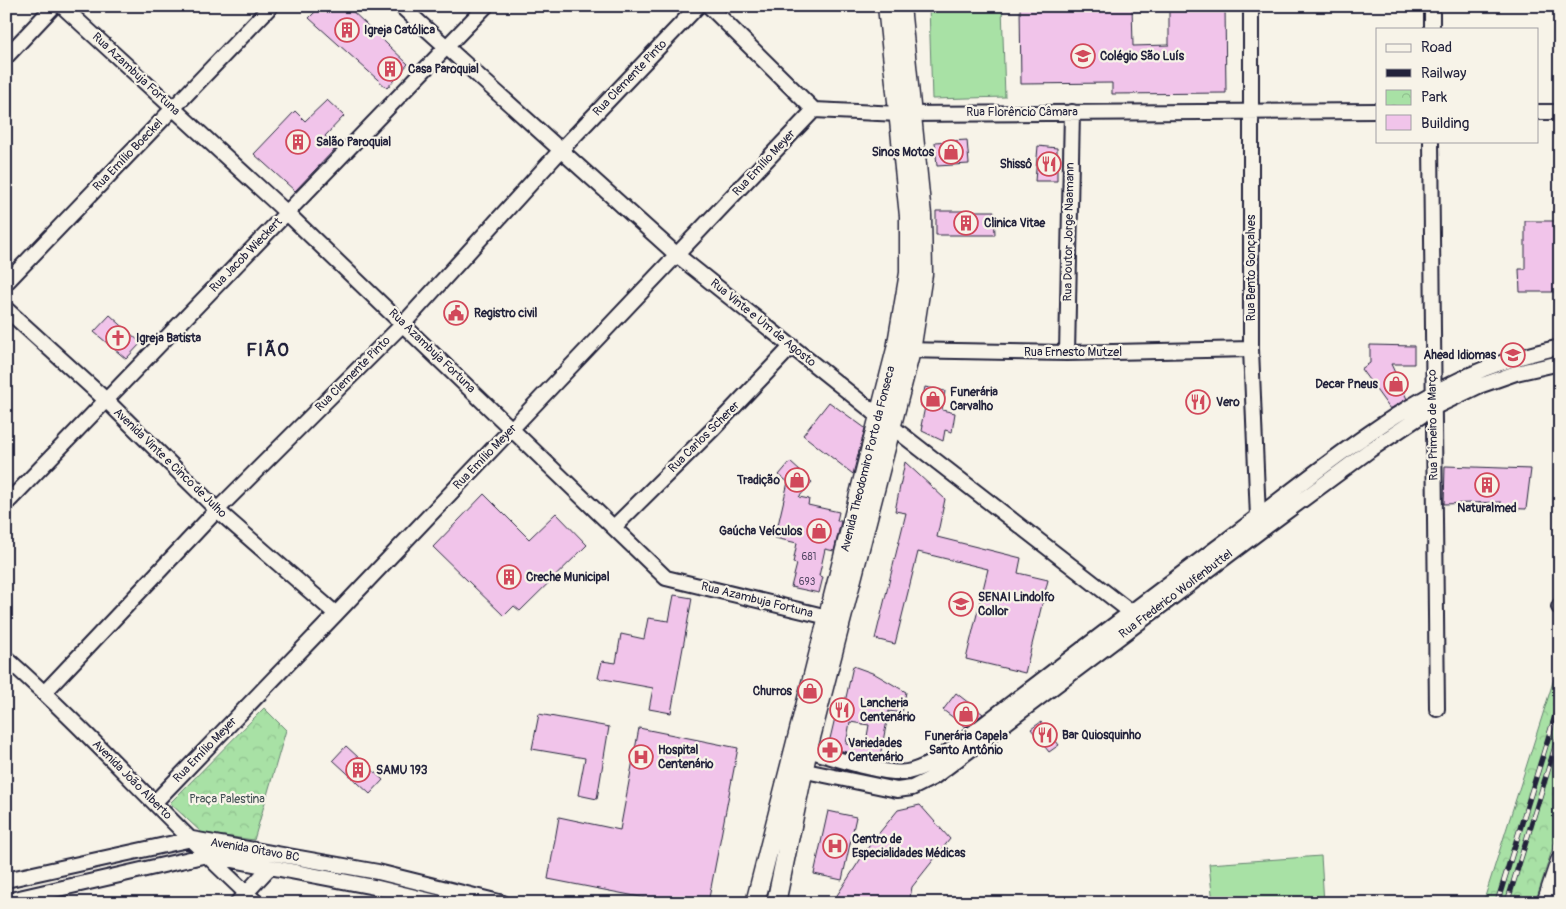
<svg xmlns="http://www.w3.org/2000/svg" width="1566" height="909" viewBox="0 0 1566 909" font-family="Pangolin,sans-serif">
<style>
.grass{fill:#a8e1a5;stroke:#658270}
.park{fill:url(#park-crowns);stroke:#658270}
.building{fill:#f1c4ea;stroke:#22223b;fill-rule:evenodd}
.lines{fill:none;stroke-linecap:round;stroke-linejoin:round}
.minor-casing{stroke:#22223b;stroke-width:18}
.major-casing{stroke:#22223b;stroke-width:21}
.minor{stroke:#f7f3e8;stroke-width:14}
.major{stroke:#f7f3e8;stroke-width:18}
.rail-casing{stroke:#22223b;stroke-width:5.5}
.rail{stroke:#f7f3e8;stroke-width:4;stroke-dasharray:11;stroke-linecap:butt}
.labels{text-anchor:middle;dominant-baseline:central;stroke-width:4.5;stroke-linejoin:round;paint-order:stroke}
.number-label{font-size:10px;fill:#564a67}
.poi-label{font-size:12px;font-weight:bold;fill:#22223b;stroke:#f7f3e8;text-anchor:start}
.street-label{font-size:12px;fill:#22223b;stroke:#f7f3e8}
.park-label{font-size:12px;fill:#445256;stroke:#f7f3e8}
.district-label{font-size:18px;font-weight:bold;letter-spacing:1px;fill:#22223b;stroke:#f7f3e8}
</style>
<defs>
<pattern id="park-crowns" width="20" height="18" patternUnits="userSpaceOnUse" patternTransform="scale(1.25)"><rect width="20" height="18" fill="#a8e1a5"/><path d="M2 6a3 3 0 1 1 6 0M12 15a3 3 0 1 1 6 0" fill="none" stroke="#90c18f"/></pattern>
</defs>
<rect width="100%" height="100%" fill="#f7f3e8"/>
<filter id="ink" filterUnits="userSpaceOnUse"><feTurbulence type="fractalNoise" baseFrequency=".02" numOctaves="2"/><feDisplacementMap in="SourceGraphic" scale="10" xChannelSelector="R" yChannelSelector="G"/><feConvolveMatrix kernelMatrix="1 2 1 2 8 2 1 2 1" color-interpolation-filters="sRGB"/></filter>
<g filter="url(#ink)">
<path class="grass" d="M 929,6 L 1002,6 L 1005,97 L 932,99 Z
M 1321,856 L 1324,903 L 1213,903 L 1209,864 Z"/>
<path class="park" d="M 1560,660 L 1560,825 L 1535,903 L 1483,903 Z
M 264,708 L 286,730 L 254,840 L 202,833 L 170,803 Z"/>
<path class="building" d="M 321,6 L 347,6 L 408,64 L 387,88 L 309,18 Z
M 1020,6 L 1132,6 L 1133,46 L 1169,45 L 1169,6 L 1225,6 L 1226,93 L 1112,94 L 1112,83 L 1021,84 Z
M 327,100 L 344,116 L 325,136 L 336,148 L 295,191 L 254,154 L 295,111 L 305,121 Z
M 967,140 L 969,164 L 937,166 L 935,142 Z
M 1038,146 L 1057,148 L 1057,181 L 1035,181 Z
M 936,211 L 994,211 L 995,235 L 936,235 Z
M 1525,221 L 1560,221 L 1557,292 L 1520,292 L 1519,269 L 1525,269 Z
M 110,315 L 141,343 L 126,359 L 94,332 Z
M 1370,345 L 1414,346 L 1414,364 L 1391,364 L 1407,399 L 1390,409 L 1361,369 L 1370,363 Z
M 925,387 L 945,391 L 942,410 L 955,413 L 952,432 L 945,430 L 943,441 L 922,431 L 923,426 L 921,426 L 925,407 L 921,406 Z
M 829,402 L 865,428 L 853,474 L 803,435 Z
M 790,462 L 812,482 L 799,497 L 809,499 L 808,505 L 839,512 L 837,521 L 841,521 L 834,551 L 825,549 L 819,576 L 823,577 L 819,593 L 791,587 L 797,564 L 793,563 L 797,543 L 775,538 L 788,482 L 779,475 Z
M 905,462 L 945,499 L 937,537 L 1021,558 L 1018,573 L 1048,580 L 1025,673 L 966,659 L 988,569 L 918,552 L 895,644 L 875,639 L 906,513 L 895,511 Z
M 1445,466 L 1531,469 L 1526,509 L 1501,508 L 1501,502 L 1444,504 Z
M 484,494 L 529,539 L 556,513 L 587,545 L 520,611 L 514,606 L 504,616 L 433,547 Z
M 674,595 L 692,598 L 671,713 L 649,709 L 653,688 L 598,678 L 602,661 L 616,663 L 621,634 L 644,639 L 648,618 L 669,621 Z
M 853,666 L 875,674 L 906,692 L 902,713 L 889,711 L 879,761 L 828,747 L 839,701 L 845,702 ZM 850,722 L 869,725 L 865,748 L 846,744 Z
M 956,693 L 983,714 L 966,727 L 943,710 Z
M 539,714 L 609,727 L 597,799 L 578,795 L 585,758 L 532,749 Z
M 1041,722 L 1059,745 L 1049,752 L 1031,729 Z
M 639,728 L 738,748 L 708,903 L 671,903 L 548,879 L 559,817 L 620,830 Z
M 346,746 L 383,780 L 370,794 L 333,760 Z
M 920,805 L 950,839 L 912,887 L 909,903 L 832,903 L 871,843 L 898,810 Z
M 828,811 L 856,817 L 842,880 L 814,874 Z"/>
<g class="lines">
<g class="minor-casing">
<path id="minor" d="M 62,6 L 287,213 L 666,578 L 836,619
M 401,6 L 677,255 L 891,426 L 1141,620
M 709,6 L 814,110 L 899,114 L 1377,111
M 1251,6 L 1251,349 L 1258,517 L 1260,522
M 1432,29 L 1432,6
M 6,57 L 54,6
M 1537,112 L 1560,112
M 1431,141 L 1437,709
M 6,283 L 271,6
M 6,309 L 107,401 L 217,510 L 336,614
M 902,350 L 1067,353 L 1251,349
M 1067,353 L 1072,112
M 6,504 L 486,6
M 614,527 L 713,429 L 792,346
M 1559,607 L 1560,605
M 6,658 C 94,736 170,824 257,903
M 45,692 L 217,510 L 404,323 L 561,150 L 698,6
M 799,747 C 823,754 884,776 907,772 C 919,770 929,764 939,759 C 1035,685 1130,612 1227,540 C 1303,483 1383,414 1470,375 C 1499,362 1529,354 1560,347
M 796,769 L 897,790 L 912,788 L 934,777 L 1263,529 L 1370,450 L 1433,408 L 1479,386 L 1516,373 L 1560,363
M 155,802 L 336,614 L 814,110
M 6,880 L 192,839 L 378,872 L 503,903
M 6,901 L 207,855 L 374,887 L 440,903
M 237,903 L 270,867"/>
</g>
<g class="major-casing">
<path id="major" d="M 755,903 L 896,349 L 909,273 L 909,216 L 887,6
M 776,903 L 808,749 L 911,351 L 923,274 L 922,215 L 901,6
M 1546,903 L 1560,861"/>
</g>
<use href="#minor" class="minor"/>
<use href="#major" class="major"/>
<g class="rail-casing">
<path id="rail" d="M 1497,903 L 1560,700
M 1507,903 L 1560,731"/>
</g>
<use href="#rail" class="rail"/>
</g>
</g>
<defs>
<g id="building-ring" transform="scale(1.25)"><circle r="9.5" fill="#f7f3e8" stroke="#d1495b" stroke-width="1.5"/><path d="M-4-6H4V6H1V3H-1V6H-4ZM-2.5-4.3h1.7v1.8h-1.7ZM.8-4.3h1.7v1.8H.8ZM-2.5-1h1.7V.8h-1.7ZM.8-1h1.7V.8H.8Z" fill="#d1495b"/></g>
<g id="school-ring" transform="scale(1.25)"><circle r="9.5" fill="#f7f3e8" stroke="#d1495b" stroke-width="1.5"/><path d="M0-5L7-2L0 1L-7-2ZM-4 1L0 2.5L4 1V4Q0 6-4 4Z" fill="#d1495b"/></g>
<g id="shop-ring" transform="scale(1.25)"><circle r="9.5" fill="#f7f3e8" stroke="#d1495b" stroke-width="1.5"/><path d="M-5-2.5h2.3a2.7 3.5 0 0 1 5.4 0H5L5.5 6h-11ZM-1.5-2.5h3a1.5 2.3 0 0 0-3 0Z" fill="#d1495b"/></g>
<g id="restaurant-ring" transform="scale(1.25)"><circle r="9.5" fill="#f7f3e8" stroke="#d1495b" stroke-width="1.5"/><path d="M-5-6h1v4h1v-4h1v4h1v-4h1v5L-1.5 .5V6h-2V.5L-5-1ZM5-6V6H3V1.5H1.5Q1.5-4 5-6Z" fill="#d1495b"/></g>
<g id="civic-ring" transform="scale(1.25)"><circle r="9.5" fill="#f7f3e8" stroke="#d1495b" stroke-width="1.5"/><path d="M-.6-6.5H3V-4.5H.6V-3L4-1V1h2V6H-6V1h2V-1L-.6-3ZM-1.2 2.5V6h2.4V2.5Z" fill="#d1495b"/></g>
<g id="church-ring" transform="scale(1.25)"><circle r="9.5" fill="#f7f3e8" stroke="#d1495b" stroke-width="1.5"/><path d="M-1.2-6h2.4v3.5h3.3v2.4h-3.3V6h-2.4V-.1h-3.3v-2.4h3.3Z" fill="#d1495b"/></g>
<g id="pharmacy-ring" transform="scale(1.25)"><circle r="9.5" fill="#f7f3e8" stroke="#d1495b" stroke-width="1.5"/><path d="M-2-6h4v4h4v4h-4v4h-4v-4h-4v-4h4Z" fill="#d1495b"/></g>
<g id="hospital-ring" transform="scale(1.25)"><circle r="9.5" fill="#f7f3e8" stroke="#d1495b" stroke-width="1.5"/><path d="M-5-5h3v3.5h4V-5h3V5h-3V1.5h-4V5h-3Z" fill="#d1495b"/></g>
</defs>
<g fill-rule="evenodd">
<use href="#building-ring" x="347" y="30"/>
<use href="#school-ring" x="1083" y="56"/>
<use href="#building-ring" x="390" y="69"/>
<use href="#building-ring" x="298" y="142"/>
<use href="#shop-ring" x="951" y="152"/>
<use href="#restaurant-ring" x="1049" y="164"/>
<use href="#building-ring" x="966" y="223"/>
<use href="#civic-ring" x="456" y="313"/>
<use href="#church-ring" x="118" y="338"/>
<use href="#school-ring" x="1513" y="355"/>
<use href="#shop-ring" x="1396" y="384"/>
<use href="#shop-ring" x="933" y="399"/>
<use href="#restaurant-ring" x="1198" y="402"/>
<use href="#shop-ring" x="797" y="480"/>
<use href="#building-ring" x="1487" y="485"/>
<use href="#shop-ring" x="819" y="531"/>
<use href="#building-ring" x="509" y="577"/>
<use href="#school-ring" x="961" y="604"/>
<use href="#shop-ring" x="810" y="691"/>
<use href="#restaurant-ring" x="842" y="710"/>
<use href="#shop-ring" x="966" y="714"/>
<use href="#restaurant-ring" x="1045" y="735"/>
<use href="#pharmacy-ring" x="830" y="750"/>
<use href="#hospital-ring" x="641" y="757"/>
<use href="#building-ring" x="358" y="770"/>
<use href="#hospital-ring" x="835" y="846"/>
</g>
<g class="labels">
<g class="number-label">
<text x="809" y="557">681</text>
<text x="807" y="582">693</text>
</g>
<g class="poi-label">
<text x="364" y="30">Igreja Católica</text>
<text x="1100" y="56">Colégio São Luís</text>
<text x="408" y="69">Casa Paroquial</text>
<text x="316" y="142">Salão Paroquial</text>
<text x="934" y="152" text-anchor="end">Sinos Motos</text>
<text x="1032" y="164" text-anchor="end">Shissô</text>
<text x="984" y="223">Clinica Vitae</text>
<text x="474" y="313">Registro civil</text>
<text x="136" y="338">Igreja Batista</text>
<text x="1496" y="355" text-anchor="end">Ahead Idiomas</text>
<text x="1378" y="384" text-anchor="end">Decar Pneus</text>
<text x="950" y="392">Funerária<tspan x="950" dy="14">Carvalho</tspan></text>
<text x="1216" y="402">Vero</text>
<text x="780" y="480" text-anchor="end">Tradição</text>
<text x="1487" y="508" text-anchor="middle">Naturalmed</text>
<text x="802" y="531" text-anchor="end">Gaúcha Veículos</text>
<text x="526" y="577">Creche Municipal</text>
<text x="978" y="597">SENAI Lindolfo<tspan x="978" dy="14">Collor</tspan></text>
<text x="792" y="691" text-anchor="end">Churros</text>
<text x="860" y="703">Lancheria<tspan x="860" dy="14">Centenário</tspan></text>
<text x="1062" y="735">Bar Quiosquinho</text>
<text x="966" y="736" text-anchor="middle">Funerária Capela<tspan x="966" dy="14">Santo Antônio</tspan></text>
<text x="848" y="743">Variedades<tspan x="848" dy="14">Centenário</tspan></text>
<text x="658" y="750">Hospital<tspan x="658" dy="14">Centenário</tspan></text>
<text x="376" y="770">SAMU 193</text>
<text x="852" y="839">Centro de<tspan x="852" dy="14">Especialidades Médicas</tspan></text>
</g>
<g class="street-label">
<text transform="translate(136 74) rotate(43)">Rua Azambuja Fortuna</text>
<text transform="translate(630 78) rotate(-46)">Rua Clemente Pinto</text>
<text x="1022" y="112">Rua Florêncio Câmara</text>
<text transform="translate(128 155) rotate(-46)">Rua Emílio Boeckel</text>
<text transform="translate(764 163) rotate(-47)">Rua Emílio Meyer</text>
<text transform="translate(1069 232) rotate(-89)">Rua Doutor Jorge Naamann</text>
<text transform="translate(246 255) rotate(-46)">Rua Jacob Wieckert</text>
<text transform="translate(1251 268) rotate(-90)">Rua Bento Gonçalves</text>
<text transform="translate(763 323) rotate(39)">Rua Vinte e Um de Agosto</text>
<text transform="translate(432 351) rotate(44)">Rua Azambuja Fortuna</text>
<text x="1073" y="352">Rua Ernesto Mutzel</text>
<text transform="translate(353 374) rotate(-45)">Rua Clemente Pinto</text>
<text transform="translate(1433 425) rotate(-91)">Rua Primeiro de Março</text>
<text transform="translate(704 437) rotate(-45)">Rua Carlos Scherer</text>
<text transform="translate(485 457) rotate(-46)">Rua Emílio Meyer</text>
<text transform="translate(868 459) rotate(-76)">Avenida Theodomiro Porto da Fonseca</text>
<text transform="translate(170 463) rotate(44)">Avenida Vinte e Cinco de Julho</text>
<text transform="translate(1176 594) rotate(-37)">Rua Frederico Wolfenbuttel</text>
<text transform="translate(757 600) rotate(14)">Rua Azambuja Fortuna</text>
<text transform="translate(205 750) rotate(-46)">Rua Emílio Meyer</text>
<text transform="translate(132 780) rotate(45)">Avenida João Alberto</text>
<text transform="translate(255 850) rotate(10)">Avenida Oitavo BC</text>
</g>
<g class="park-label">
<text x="227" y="799">Praça Palestina</text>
</g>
<g class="district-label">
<text x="268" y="350">FIÃO</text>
</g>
</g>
<rect width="1566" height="909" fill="none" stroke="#f7f3e8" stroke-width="25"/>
<rect x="12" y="12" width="1541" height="884" fill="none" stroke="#22223b" stroke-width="2" filter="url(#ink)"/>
<rect x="1376" y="28" width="162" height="115" fill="#f7f3e8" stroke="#a29fa3"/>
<rect x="1386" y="44" width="25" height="8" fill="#f7f3e8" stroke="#a29fa3"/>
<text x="1421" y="52" font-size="15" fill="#22223b">Road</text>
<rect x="1386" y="69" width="25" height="8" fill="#22223b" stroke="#a29fa3"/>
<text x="1421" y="78" font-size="15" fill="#22223b">Railway</text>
<rect x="1386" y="90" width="25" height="15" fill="url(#park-crowns)" stroke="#a29fa3"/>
<text x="1421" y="102" font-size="15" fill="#22223b">Park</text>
<rect x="1386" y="115" width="25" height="15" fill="#f1c4ea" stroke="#a29fa3"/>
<text x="1421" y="128" font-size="15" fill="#22223b">Building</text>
</svg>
